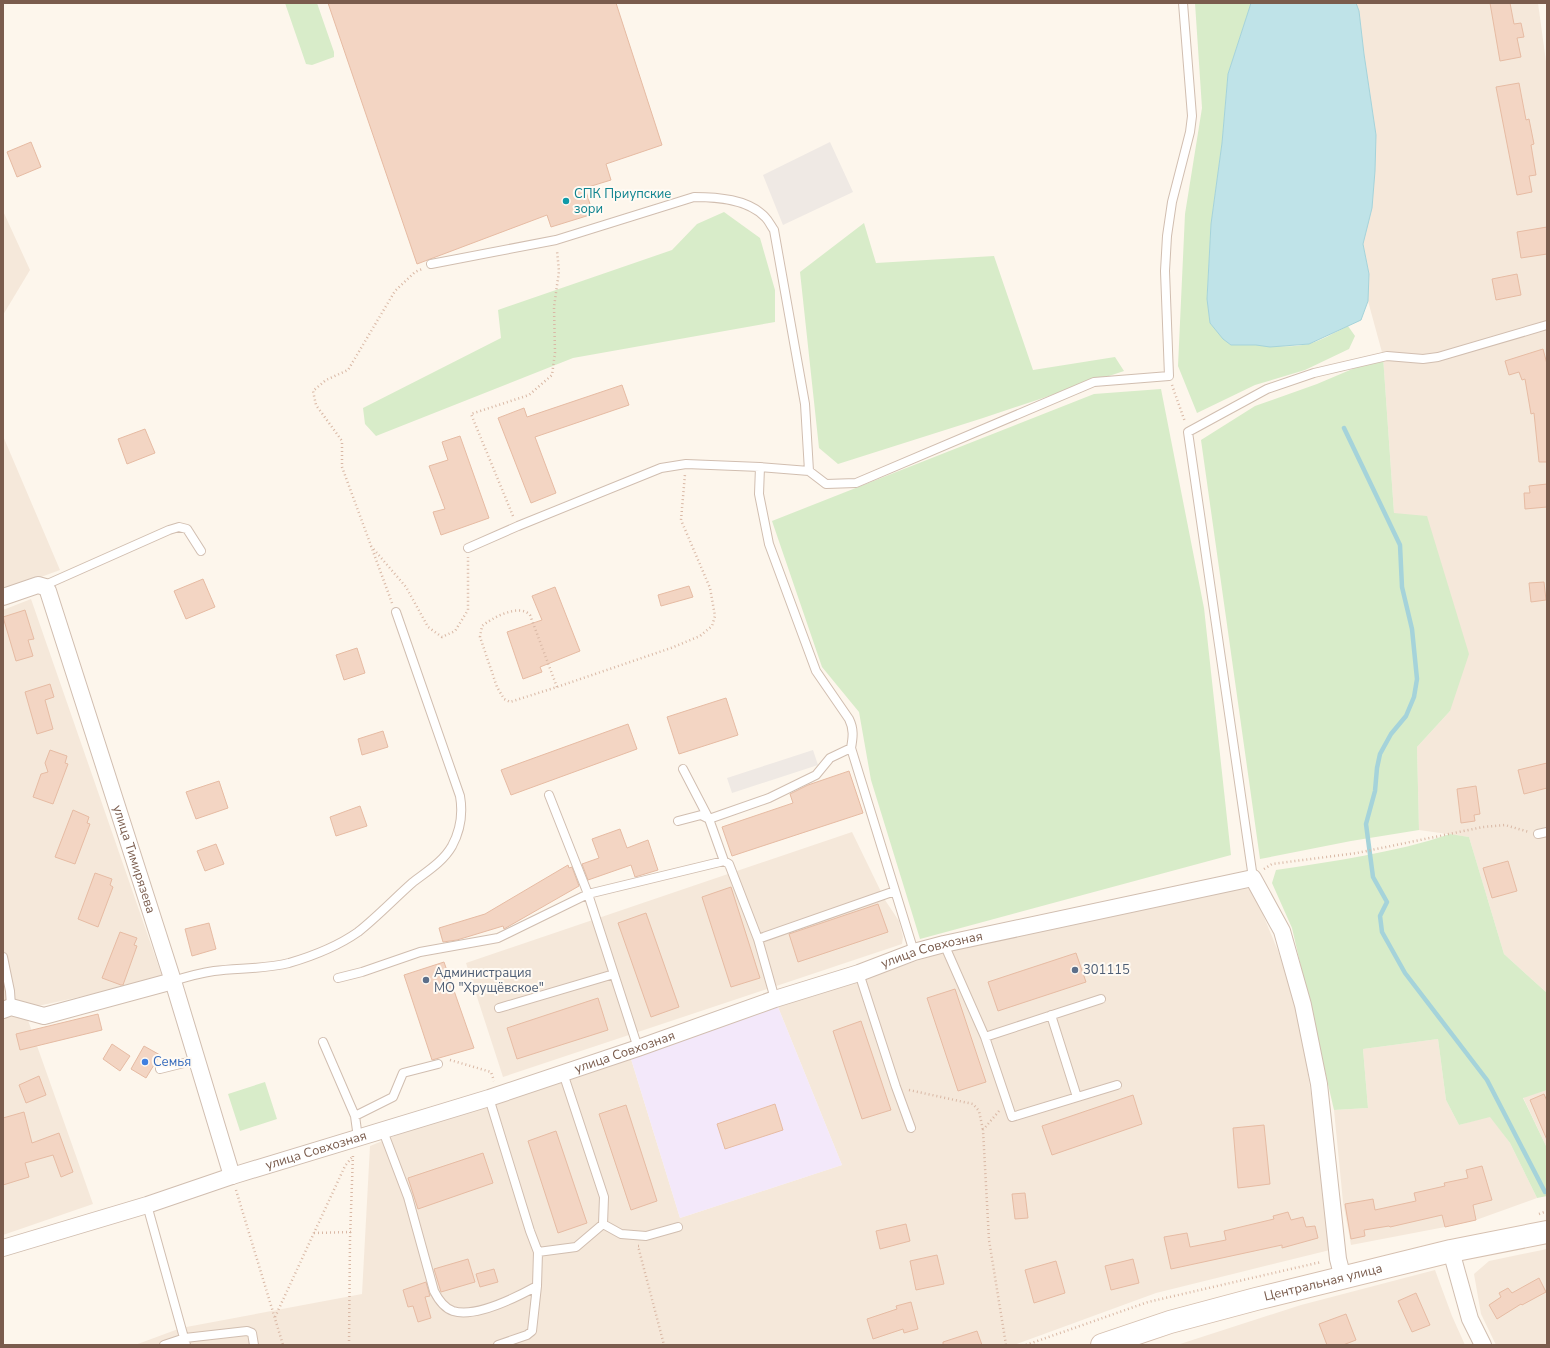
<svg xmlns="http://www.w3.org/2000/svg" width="1550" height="1348" viewBox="0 0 1550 1348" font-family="'Nunito Sans',sans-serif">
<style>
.residential{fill:#f5e8da}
.industrial{fill:#efe9e4}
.education{fill:#f3e8fa}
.green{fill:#d8ecc9}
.water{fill:#bfe3e8;stroke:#a5d3da}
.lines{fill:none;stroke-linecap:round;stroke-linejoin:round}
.stream{stroke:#a5d3da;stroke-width:4.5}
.building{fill:#f3d5c3;stroke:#e6bba3}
.lane-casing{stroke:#d1beb0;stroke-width:10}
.street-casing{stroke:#d1beb0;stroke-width:18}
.secondary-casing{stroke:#d6c0b0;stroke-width:24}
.path{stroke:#d9b8a5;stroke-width:2.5;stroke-dasharray:1 3;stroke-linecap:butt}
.lane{stroke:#fff;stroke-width:8}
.street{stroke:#fff;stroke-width:16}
.secondary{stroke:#fff;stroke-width:22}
.culture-dot{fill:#0f9aa8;stroke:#fffaf3;stroke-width:1.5}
.service-dot{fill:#5c6f8a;stroke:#fffaf3;stroke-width:1.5}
.shop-dot{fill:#3f7fe0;stroke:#fffaf3;stroke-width:1.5}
.labels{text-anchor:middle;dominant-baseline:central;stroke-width:4;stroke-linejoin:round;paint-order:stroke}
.culture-label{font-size:13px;fill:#0d838f;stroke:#fffaf3;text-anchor:start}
.street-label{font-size:13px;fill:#7a5c4d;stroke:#fffaf3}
.service-label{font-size:13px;fill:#4e5e75;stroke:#fffaf3;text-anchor:start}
.shop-label{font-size:13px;fill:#366cbe;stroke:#fffaf3;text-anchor:start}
</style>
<rect width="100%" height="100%" fill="#fdf6ec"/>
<path class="residential" d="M 1356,3 L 1538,3 L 1547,69 L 1547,993 L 1504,954 L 1469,837 L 1419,830 L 1417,747 L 1450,711 L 1394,513 L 1383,356 L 1368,301 L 1369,274 L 1363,244 L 1372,208 L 1375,171 L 1376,135 L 1364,54 L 1359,11 Z
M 3,211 L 30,270 L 3,315 Z
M 3,436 L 60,570 L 3,591 Z
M 31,599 L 163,979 L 24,1009 L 93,1204 L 3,1235 L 3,610 Z
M 852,832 L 885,900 L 899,921 L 903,937 L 902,944 L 503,1077 L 466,963 Z
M 1252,888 L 1278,951 L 1298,1010 L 1312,1100 L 1330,1250 L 1156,1293 L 1014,1345 L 135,1345 L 181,1328 L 362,1294 L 370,1146 L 397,1135 L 631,1059 L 680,1218 L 842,1165 L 778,1007 L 962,946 L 1190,897 Z
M 1438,1039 L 1446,1100 L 1459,1125 L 1490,1116 L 1510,1143 L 1537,1198 L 1476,1220 L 1445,1227 L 1351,1245 L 1343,1202 L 1334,1110 L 1368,1108 L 1363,1049 Z
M 1547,1090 L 1547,1148 L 1523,1097 Z
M 1547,1249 L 1547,1345 L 1496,1345 L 1481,1314 L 1474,1274 L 1489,1261 Z
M 1435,1270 L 1452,1316 L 1465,1345 L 1177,1345 L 1301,1305 Z"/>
<path class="industrial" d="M 830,142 L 853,192 L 783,225 L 763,175 Z
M 813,750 L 818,765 L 732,793 L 727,778 Z"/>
<path class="education" d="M 778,1007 L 842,1165 L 680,1218 L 631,1059 Z"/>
<path class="green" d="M 285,3 L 317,3 L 334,52 L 334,57 L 312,65 L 306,64 Z
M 1195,3 L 1251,3 L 1228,74 L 1222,143 L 1211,224 L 1207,299 L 1210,323 L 1231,345 C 1256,342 1283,350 1308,344 C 1319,342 1337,331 1348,326 L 1355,336 L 1349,349 L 1305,370 L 1255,385 L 1197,413 L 1178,366 L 1185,214 L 1202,108 Z
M 724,212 L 760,238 L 775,290 L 775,322 L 573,358 L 376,436 L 365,424 L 363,408 L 501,338 L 498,310 L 672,250 L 697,224 Z
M 864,223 L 876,263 L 994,256 L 1033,370 L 1115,357 L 1124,371 L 983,418 L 838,464 L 819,448 L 800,272 Z
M 1383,356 L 1394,513 L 1427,516 L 1469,654 L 1450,711 L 1417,747 L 1419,830 L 1351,841 L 1260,859 L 1201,440 L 1255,406 L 1317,384 Z
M 1161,389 L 1204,608 L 1231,855 L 920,939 L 871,780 L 859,712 L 822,667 L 772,521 L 1094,394 Z
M 1450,834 L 1469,837 L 1504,954 L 1547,993 L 1547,1090 L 1523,1098 L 1547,1148 L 1547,1196 L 1537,1198 L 1510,1143 L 1490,1117 L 1459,1125 L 1446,1100 L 1438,1039 L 1363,1049 L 1368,1108 L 1334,1110 L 1292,928 L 1272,883 L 1276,870 C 1334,861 1394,853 1450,834 Z
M 265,1082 L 277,1119 L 240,1131 L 228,1094 Z"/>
<path class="water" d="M 1251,3 L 1356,3 L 1359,11 L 1364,54 L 1376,135 L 1375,171 L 1372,208 L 1363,244 L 1369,274 L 1368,301 L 1361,320 L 1309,344 L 1270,347 L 1256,345 L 1231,345 L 1223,339 L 1210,323 L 1207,299 L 1211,224 L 1222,143 L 1228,74 Z"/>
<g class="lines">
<path class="stream" d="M 1344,428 L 1400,545 L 1402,587 L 1412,629 L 1417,679 L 1414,697 L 1406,716 L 1391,734 L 1380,754 L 1377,768 L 1375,791 L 1366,824 L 1373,877 L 1387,902 L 1380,916 L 1382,932 L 1405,973 L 1487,1080 L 1545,1192"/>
</g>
<path class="building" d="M 328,3 L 616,3 L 662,145 L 606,164 L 611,180 L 585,188 L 593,214 L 551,227 L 547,215 L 417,264 Z
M 1490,3 L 1510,3 L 1514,24 L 1521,23 L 1524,37 L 1517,38 L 1521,57 L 1500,61 Z
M 1519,83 L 1526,120 L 1529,119 L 1534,144 L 1531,145 L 1536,175 L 1529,176 L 1532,192 L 1517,195 L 1496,87 Z
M 31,142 L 41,167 L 17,177 L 7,152 Z
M 1547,227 L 1547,254 L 1521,258 L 1517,232 Z
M 1517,274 L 1521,295 L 1496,300 L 1492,279 Z
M 1543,349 L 1547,364 L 1547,462 L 1539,462 L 1534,413 L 1531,414 L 1525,379 L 1522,380 L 1519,372 L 1509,375 L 1505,361 Z
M 622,385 L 629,405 L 535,437 L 556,493 L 531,503 L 498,418 L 524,408 L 527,417 Z
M 145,429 L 155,453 L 127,464 L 118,439 Z
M 460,436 L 489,518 L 441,535 L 433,512 L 445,509 L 429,466 L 448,460 L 442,442 Z
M 1547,484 L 1547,507 L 1525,509 L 1524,493 L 1530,493 L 1529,486 Z
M 203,579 L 215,607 L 186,619 L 174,591 Z
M 1544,582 L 1546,600 L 1531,602 L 1529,583 Z
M 689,586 L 693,597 L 661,606 L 658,595 Z
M 555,587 L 580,651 L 540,667 L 542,672 L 523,679 L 507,632 L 542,620 L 532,596 Z
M 25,610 L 34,639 L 28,640 L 33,656 L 16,661 L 3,617 Z
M 357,648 L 365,673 L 344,680 L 336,655 Z
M 50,684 L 54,697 L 45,700 L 53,729 L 37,734 L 25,692 Z
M 726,698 L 738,735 L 679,754 L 667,717 Z
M 628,724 L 637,749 L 511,795 L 501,770 Z
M 383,731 L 388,747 L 362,755 L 358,739 Z
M 50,750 L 67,756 L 65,763 L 68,764 L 53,804 L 33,797 L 41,774 L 48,772 L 45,763 Z
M 1547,763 L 1547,788 L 1524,794 L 1518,770 Z
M 849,771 L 863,813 L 732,856 L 722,827 L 793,803 L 790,794 L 808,785 Z
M 219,781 L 228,808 L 196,819 L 186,792 Z
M 1476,786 L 1480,814 L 1474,815 L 1475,821 L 1461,823 L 1457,789 Z
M 360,806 L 367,826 L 336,836 L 330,817 Z
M 73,810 L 89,817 L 87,823 L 90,824 L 75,864 L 55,857 Z
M 620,829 L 627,848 L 648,840 L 658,870 L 635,877 L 631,865 L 588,880 L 582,864 L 599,858 L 592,839 Z
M 216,844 L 224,864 L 205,871 L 197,851 Z
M 1508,861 L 1517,891 L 1492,898 L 1483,868 Z
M 568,865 L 569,868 L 572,867 L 579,886 L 504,929 L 503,926 L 457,940 L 443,942 L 439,928 L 485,914 Z
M 95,873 L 112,879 L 110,885 L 113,887 L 98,927 L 78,919 Z
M 731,887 L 760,978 L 731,987 L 702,897 Z
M 878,904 L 888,932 L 798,962 L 789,934 Z
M 646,913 L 679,1007 L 651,1017 L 618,923 Z
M 209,923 L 216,949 L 192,956 L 185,929 Z
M 120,932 L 137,938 L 134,945 L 137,946 L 123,985 L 121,985 L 102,978 Z
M 1076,953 L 1086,982 L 998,1011 L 988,982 Z
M 444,962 L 474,1048 L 432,1060 L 404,975 Z
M 955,989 L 986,1082 L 958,1091 L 927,998 Z
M 598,998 L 608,1030 L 517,1059 L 507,1028 Z
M 98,1014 L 102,1030 L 20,1050 L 16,1034 Z
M 861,1021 L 891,1110 L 862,1119 L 833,1031 Z
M 112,1044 L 130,1056 L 120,1071 L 103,1059 Z
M 144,1046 L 160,1055 L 146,1078 L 131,1069 Z
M 39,1076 L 46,1095 L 26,1103 L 19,1085 Z
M 1544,1094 L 1547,1101 L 1547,1140 L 1530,1100 Z
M 1133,1095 L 1142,1124 L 1052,1155 L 1042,1126 Z
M 775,1104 L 783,1130 L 725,1149 L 717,1124 Z
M 626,1105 L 657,1201 L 631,1210 L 599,1114 Z
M 24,1112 L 32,1143 L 59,1133 L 73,1172 L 61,1177 L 53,1155 L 25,1163 L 29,1177 L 3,1185 L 3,1118 Z
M 1264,1125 L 1270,1184 L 1238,1188 L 1233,1128 Z
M 556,1131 L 587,1223 L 558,1233 L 528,1141 Z
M 483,1153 L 493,1183 L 418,1209 L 408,1178 Z
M 1482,1166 L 1492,1200 L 1473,1205 L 1476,1220 L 1445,1227 L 1442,1215 L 1390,1227 L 1389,1226 L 1364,1230 L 1365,1236 L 1351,1239 L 1345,1204 L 1373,1199 L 1375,1210 L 1416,1201 L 1414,1193 L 1445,1186 L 1444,1183 L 1468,1178 L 1466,1170 Z
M 1025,1193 L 1028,1218 L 1015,1219 L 1012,1194 Z
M 1288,1212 L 1291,1220 L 1303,1217 L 1306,1227 L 1315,1226 L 1318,1238 L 1282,1248 L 1282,1245 L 1171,1269 L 1164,1237 L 1187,1233 L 1190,1247 L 1226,1240 L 1224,1231 L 1274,1219 L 1273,1216 Z
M 906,1224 L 910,1241 L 880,1249 L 876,1231 Z
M 937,1255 L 944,1284 L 916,1290 L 910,1261 Z
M 468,1259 L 475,1282 L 441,1292 L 434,1269 Z
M 1133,1259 L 1139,1283 L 1111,1290 L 1105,1266 Z
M 1056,1261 L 1065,1293 L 1034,1303 L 1025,1270 Z
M 494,1269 L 498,1282 L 480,1287 L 476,1274 Z
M 1539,1278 L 1546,1292 L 1522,1305 L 1521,1304 L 1497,1319 L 1489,1305 L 1501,1297 L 1499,1293 L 1508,1288 L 1512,1293 Z
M 426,1282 L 430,1296 L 425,1297 L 431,1318 L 418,1322 L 413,1306 L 408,1307 L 403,1290 Z
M 1416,1293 L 1430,1325 L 1412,1332 L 1398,1301 Z
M 911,1302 L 918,1329 L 904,1333 L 903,1329 L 873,1339 L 867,1319 L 897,1309 L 896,1306 Z
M 1346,1314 L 1356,1340 L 1343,1345 L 1327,1345 L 1319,1324 Z
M 977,1331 L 982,1345 L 943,1345 L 943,1342 Z"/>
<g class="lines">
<g class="lane-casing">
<path id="lane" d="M 431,264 L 556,240 L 694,197 C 717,197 748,199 765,217 C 769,221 771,226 774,230 L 805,404 L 809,471 L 826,484 L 856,483 L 1094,382 L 1169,376 L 1165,271 L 1167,236 L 1172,202 L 1190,132 L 1192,116 L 1183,3
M 760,467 L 759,494 L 769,544 L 816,671 L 849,719 C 854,729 853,737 851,748
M 468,548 L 518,526 L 661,468 L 686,464 L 760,467 L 809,471
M 43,586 L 169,530 L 179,527 L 187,529 L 201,551
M 683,769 L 709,819
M 549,795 L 588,894 L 638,1048
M 678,821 L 701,815 L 709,819
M 1538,834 L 1547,832
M 724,861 L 729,864 L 758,939 L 775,999
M 1253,878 L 1188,432 L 1267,389 L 1314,373 L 1387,356 L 1423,359 L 1438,357 L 1547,325
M 758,939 L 895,891
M 944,944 L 985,1037 L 1012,1117 L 1117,1085
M 3,957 L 10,991 L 11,1007
M 859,973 L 896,1087 L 911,1128
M 338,978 L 362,972 L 420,952 L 498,938 L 588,894 L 724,861 L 709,819 L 769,798 L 816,775 L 830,758 L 851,748 L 914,952
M 173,981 C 186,977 200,973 214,971 C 239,968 265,969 289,963 C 313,956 338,946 358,932 C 377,917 394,899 412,883 C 426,872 443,862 452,846 C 460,831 463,813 460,796 L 396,612
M 499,1008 L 614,974
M 1051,1015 L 1077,1097
M 985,1037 L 1101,999
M 323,1042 L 355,1116 L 358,1138
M 160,1069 L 196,1060
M 355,1116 L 393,1097 L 403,1073 L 438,1064
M 383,1131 L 408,1197 L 434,1291 C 438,1299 444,1308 453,1311 C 476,1318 517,1297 537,1286 L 538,1252 L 530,1231 L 489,1098
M 147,1205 L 186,1345
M 603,1224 L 621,1234 L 646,1236 L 678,1227
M 538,1252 L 576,1247 L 603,1224 L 604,1197 L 563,1073
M 164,1345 L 185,1338 L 247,1331 L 252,1333 L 254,1345
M 498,1345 L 527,1335 L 532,1331 L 537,1286"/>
</g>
<g class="street-casing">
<g id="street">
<path id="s1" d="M 3,597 L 38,585 L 45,587 L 48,591 L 173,981 L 232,1176"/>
<path d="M 3,1010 L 11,1007 L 44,1016 L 173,981"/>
<path id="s2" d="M 3,1248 L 147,1205 L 232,1176 L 489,1098 L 638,1048 L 775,999 L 859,973 L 914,952 L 944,944 L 1253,878 L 1282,931 L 1303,1005 L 1319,1084 L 1338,1259 L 1343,1278"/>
<path d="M 1451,1251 L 1470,1319 L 1483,1345"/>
</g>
</g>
<g class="secondary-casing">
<g id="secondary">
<path id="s3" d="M 1102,1345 L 1170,1322 L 1256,1299 L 1451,1251 L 1547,1232"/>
</g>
</g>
<path class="path" d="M 1172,385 L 1185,422
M 513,516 L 471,414 L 529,395 L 552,375 L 555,353 L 554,307 L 559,271 L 557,251
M 371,546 L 406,587 L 428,627 L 442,637 L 455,631 L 468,610 L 468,557
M 392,603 L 342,467 L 342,441 L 316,405 L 313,391 L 326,380 L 348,370 L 395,291 L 415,272 L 422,269
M 557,687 L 530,615 C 519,603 492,618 482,626 L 480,637 L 497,687 L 504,699 L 510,702 L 557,687 L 671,648 L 700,636 L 712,626 L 715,616 L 710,588 L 681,520 L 685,474
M 1264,869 L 1272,864 L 1357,853 L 1483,827 L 1505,825 L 1529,832
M 450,1060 L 491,1072 L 494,1081
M 909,1090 L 973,1104 L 979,1111 L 983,1130
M 999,1111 L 983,1130 L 989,1240 L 1006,1345
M 236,1190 L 283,1345
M 1539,1214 L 1547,1211
M 314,1233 L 351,1232
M 639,1246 L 638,1246 L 664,1345
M 275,1317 L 345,1166 L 352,1157
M 349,1345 L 350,1239 L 353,1154
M 1026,1345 L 1148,1302 L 1321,1262"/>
<use href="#lane" class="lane"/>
<use href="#street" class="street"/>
<use href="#secondary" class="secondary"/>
</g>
<circle class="culture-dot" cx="566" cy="201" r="4"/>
<g class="service-dot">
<circle cx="1075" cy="970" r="4"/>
<circle cx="426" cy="980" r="4"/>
</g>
<circle class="shop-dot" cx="145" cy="1062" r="4"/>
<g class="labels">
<g class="culture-label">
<text x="574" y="194">СПК Приупские<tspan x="574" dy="15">зори</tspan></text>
</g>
<g class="street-label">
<text stroke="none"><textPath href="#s1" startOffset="331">улица Тимирязева</textPath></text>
<text stroke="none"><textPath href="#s2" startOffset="976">улица Совхозная</textPath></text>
<text stroke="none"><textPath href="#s2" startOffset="652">улица Совхозная</textPath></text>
<text stroke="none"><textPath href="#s2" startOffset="328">улица Совхозная</textPath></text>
<text stroke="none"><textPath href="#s3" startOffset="230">Центральная улица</textPath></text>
</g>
<g class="service-label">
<text x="1083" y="970">301115</text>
<text x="434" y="973">Администрация<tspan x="434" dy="15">МО "Хрущёвское"</tspan></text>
</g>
<g class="shop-label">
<text x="153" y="1062">Семья</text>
</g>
</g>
<rect width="1550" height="1348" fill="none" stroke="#7a5c4d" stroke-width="8"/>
</svg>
